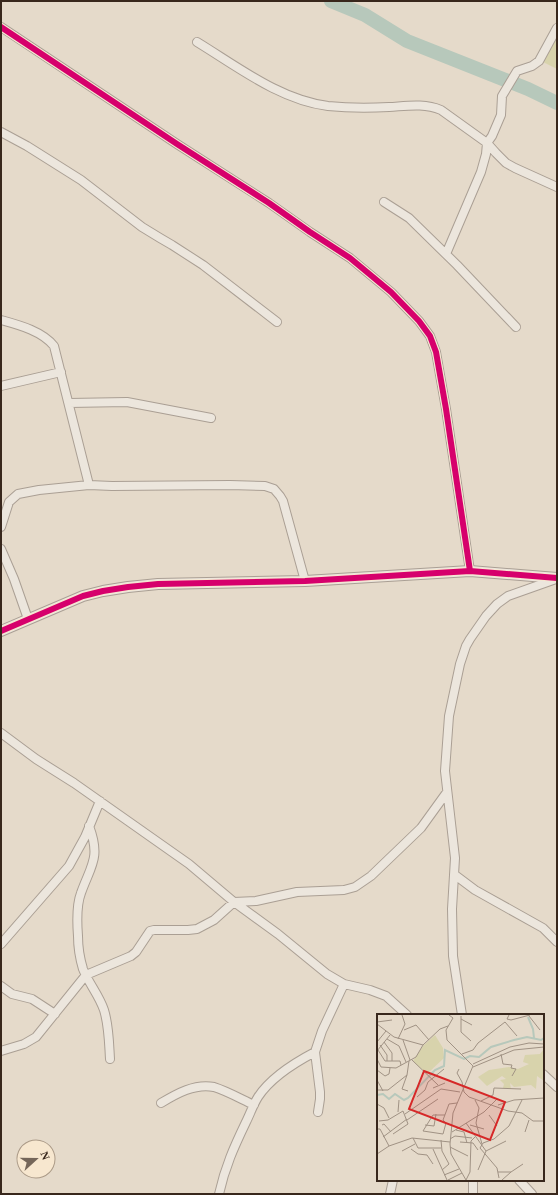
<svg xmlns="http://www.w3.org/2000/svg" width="558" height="1195" viewBox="0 0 558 1195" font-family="'Times New Roman',serif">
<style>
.green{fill:#d8d3ac}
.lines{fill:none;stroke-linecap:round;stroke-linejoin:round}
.river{stroke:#b7c8bb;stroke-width:14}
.minor-casing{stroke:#aa9f94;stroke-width:10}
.tertiary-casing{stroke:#aa9f94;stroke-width:12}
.minor{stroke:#ece6dd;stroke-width:8}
.tertiary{stroke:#ece6dd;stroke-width:10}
.cycleway-casing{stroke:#f7e7cf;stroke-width:8}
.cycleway{stroke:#d6006c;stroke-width:6}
.inset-river{fill:none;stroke:#b7c8bb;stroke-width:2}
.inset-road{fill:none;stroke:#a09284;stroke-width:1}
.view{fill:#d62828;fill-opacity:0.15;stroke:#d62828;stroke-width:2}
.inset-edge{fill:none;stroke:#38271c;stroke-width:2}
</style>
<rect width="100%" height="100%" fill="#e5daca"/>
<path class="green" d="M 557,31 L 557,69 L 539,60 Z"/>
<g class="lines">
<path class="river" d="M 331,1 L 365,15 L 407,41 L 528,89 L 557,103"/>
<g class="minor-casing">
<path id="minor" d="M 1,27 L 177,144 L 269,203 L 310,232 L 350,258 L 391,292 L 419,321 L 430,336 L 436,352 L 446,409 L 470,571
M 197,42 C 238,67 280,100 328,106 C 348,108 369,108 389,107 C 407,106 424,103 441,110 L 487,143 L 496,153 L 506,163 L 515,168 L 557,187
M 1,132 L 27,146 L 81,180 L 142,227 L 160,238 L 172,245 L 203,265 L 277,322
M 384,202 L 409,218 L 457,265 L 516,327
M 446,254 L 481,172 L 486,154 L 487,143 L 492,136 L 501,115 L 502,96 L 517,71 L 532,66 L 539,61 L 557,28
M 1,320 C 19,325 42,331 54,346 L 89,485
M 1,386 L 61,372
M 69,403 L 127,402 L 211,418
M 1,527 L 9,502 L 18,494 L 39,490 L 89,485 L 112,486 L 230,485 L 265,486 L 274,489 L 280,496 L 283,501 L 305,581
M 1,549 L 14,579 L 28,619
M 1,733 L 36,759 L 74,783 L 189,864 L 234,902 L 278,934 L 327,974 L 344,984 L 370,990 L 386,996 L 407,1015
M 89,826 C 101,858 91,865 81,893 C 76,906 77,923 78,936 C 78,947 80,959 83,969 C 89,984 99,995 104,1010 C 109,1026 109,1043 110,1059
M 455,875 L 475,890 L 543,928 L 557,942
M 1,944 L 69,866 L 85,837 L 100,801
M 1,986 L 12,994 L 32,999 L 55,1014
M 462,1015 L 453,956 L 452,909 L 455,858 L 445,771 L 449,716 L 460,664 L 466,646 L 470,639 L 486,616 L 497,604 L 508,596 L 556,579
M 1,1051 L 24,1044 L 36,1037 L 86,975 L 131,956 L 136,952 L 150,931 L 154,930 L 188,930 L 197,929 L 214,920 L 234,902 L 256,901 L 297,892 L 344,890 L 355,887 L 371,876 L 421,828 L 447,792
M 543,1074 L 557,1087
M 161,1103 C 176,1094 195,1083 214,1087 C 227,1091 241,1099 254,1105
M 318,1112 L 320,1099 L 320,1092 L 315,1052 L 322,1031 L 344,984
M 473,1180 L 473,1194
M 519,1180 L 532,1194
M 219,1194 C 225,1167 234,1147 246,1122 C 250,1114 253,1105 258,1097 C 271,1077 294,1063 315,1052
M 390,1194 L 393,1180"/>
</g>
<g class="tertiary-casing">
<path id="tertiary" d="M 1,631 L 83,596 L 103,591 L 128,587 L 158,584 L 305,581 L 470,571 L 557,578"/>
</g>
<use href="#minor" class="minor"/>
<use href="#tertiary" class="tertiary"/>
<g class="cycleway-casing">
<path id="cycleway" d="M 1,27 L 177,144 L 269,203 L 310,232 L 350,258 L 391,292 L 419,321 L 430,336 L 436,352 L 446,409 L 470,571
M 1,631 L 83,596 L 103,591 L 128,587 L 158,584 L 305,581 L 470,571 L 557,578"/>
</g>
<use href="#cycleway" class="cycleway"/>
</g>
<g transform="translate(377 1014)">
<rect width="167" height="167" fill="#e5daca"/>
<path d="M 58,21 L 66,34 L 67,44 L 50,60 L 36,47 L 46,32 ZM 167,35 L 167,67 L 160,62 L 159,75 L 154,71 L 137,73 L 133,69 L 134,75 L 126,74 L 127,70 L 123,66 L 129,65 L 125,62 L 110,72 L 101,63 L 112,56 L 132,53 L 141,55 L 152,50 L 146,48 L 148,41 L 163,40 Z" fill="#d8d3ac"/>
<path class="inset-river" d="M 151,3 L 156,15 L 157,24M 0,81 L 6,80 L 12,85 L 18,80 L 27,86 L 31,84 L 58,56 L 67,52 L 68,36 L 87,45 L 93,42 L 102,43 L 114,33 L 137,26 L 150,23 L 164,26 L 167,24"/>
<path class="inset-road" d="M 72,1 L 76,4 L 69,16 L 70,26 L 96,52 L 76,99 L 73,130 L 74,140 L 89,166M 132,1 L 130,5 L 134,6 L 153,1M 84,2 L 84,18 L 94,27M 152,2 L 163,16M 84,5 L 95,11M 0,8 L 15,6M 0,10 L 17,23 L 46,31M 27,16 L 39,11 L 52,26M 10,25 L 22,32 L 29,48M 21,25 L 28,10 L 25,1M 26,26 L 33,46M 0,28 L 9,17M 7,28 L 15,39 L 15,47M 3,31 L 10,41 L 10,47M 1,36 L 8,47 L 23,47 L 24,51M 0,37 L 13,21M 85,40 L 96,36 L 101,29 L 128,8 L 140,22M 124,40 L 126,50 L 135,51 L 134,54 L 139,55 L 135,62M 0,45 L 4,53 L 19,54 L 39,43 L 46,31 L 63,15 L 71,12M 35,46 L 61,71M 96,50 L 133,33 L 152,29 L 167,30M 96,53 L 137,36 L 167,33M 82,55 L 80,59 L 85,68 L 87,78 L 92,83 L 131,97 L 145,99 L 156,107 L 167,107M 0,56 L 8,62 L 12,60 L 13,54M 30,61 L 25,75 L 31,77M 0,66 L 6,77M 56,74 L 68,69M 0,76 L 11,76 L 30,61 L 32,47M 40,83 L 48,76 L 51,68 L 67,55M 98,86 L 102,94 L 99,109 L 105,130M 104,87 L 116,81 L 117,74 L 144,75M 0,90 L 7,94 L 12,104M 121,91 L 137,86 L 167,84M 21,98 L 22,86M 28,100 L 64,75 L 83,78M 68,101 L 56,101 L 46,117 L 66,120 L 69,109M 112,101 L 120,112M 30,106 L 61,85M 2,107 L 11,106 L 26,97 L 31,110 L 16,120M 69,109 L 66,106 L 72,90 L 80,89M 89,109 L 109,137M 5,111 L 7,110 L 14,118M 48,111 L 57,112 L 59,100M 93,111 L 107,115M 0,115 L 3,115 L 12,132M 79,116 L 87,118 L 90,129M 75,118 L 107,98 L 120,85M 148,118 L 152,106M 6,123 L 30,105M 36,124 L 41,134 L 64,134M 73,125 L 78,122 L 95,124M 64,126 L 65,137 L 72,150 L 65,156M 83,128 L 96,129 L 101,136M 73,133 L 91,142M 34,135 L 41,140 L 50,141 L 56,150M 56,135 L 70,166M 25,137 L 38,130M 0,140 L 12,132 L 35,124 L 73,128M 101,156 L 109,137 L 129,127M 121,158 L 134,158 L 146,150M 67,161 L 82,155M 122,164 L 120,154 L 103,134 L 106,129 L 117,125 L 132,112 L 145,86M 71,166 L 85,159M 89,166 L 93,158 L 94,127 L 98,123M 125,166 L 134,158"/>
<path class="view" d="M 47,57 L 128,88 L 113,126 L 32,95 Z"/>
<rect width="167" height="167" class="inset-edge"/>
</g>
<rect width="558" height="1195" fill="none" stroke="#38271c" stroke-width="4"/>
<g transform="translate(36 1159) rotate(69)"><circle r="19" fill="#f7e7cf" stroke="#ab9a87"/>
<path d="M0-3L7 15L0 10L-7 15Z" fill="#756659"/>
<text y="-6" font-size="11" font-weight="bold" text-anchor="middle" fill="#38271c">N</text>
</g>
</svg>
